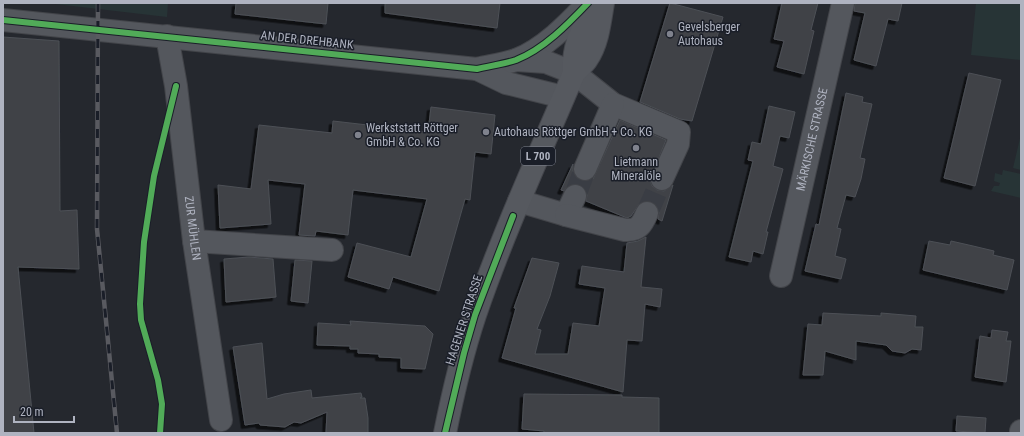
<svg xmlns="http://www.w3.org/2000/svg" width="1024" height="436" viewBox="0 0 1024 436" font-family="'Roboto Condensed',sans-serif">
<style>
.green{fill:#273436}
.building{fill:#3f4247;stroke:#4d5056;filter:url(#shadow)}
.lines{fill:none;stroke-linecap:round;stroke-linejoin:round}
.minor-tunnel{stroke:#3a3d44;stroke-width:22;stroke-dasharray:22 11;stroke-linecap:butt}
.minor-casing{stroke:#424449;stroke-width:24}
.major-casing{stroke:#43454b;stroke-width:24}
.minor{stroke:#54575d;stroke-width:22}
.major{stroke:#56595f;stroke-width:22}
.rail-casing{stroke:#595a60;stroke-width:4.5}
.rail{stroke:#1a1e28;stroke-width:3;stroke-dasharray:9;stroke-linecap:butt}
.cycleway-casing{stroke:#1a1e28;stroke-width:8}
.cycleway{stroke:#51ab58;stroke-width:6}
.poi-dot{fill:#7f828d;stroke:#1a1e28;stroke-width:1.5}
.labels{text-anchor:middle;dominant-baseline:central;stroke-width:3;stroke-linejoin:round;paint-order:stroke}
.shield{fill:#1a1e28;stroke:#828692;stroke-width:1}
.shield-label{font-size:11px;font-weight:bold;fill:#afb3c0}
.poi-label{font-size:12px;fill:#afb3c0;stroke:#1a1e28;text-anchor:start}
.street-label{font-size:12px;fill:#afb3c0;stroke:#1a1e28}
</style>
<defs>
<filter id="shadow"><feDropShadow dx="-3.5" dy="3.5" stdDeviation="0" flood-color="#0009"/></filter>
</defs>
<rect width="100%" height="100%" fill="#25282e"/>
<path class="green" d="M 47,3 L 168,3 L 167,17 Z
M 976,3 L 1021,3 L 1021,60 L 971,55 Z
M 1021,134 L 1021,170 L 1013,168 Z
M 1003,170 L 1021,174 L 1021,198 L 991,191 L 994,186 L 999,186 L 1000,183 L 994,181 L 995,173 L 1002,175 Z"/>
<path class="building" d="M 236,3 L 328,3 L 326,24 L 235,14 Z
M 385,3 L 500,3 L 497,28 L 385,13 Z
M 670,3 L 723,17 L 692,121 L 680,119 L 640,102 Z
M 782,3 L 818,3 L 811,30 L 814,31 L 804,74 L 777,67 L 784,41 L 774,39 Z
M 855,3 L 902,3 L 898,21 L 888,19 L 876,66 L 854,60 L 865,13 L 854,11 Z
M 3,37 L 59,41 L 60,211 L 77,210 L 79,269 L 18,267 L 34,433 L 3,433 Z
M 969,73 L 1001,80 L 975,186 L 944,178 Z
M 846,93 L 863,97 L 862,102 L 872,104 L 860,158 L 865,159 L 861,179 L 855,197 L 846,195 L 837,228 L 841,229 L 835,256 L 846,259 L 841,279 L 805,271 L 816,224 L 819,225 Z
M 769,106 L 795,112 L 789,138 L 780,136 L 773,166 L 783,169 L 766,232 L 768,232 L 763,254 L 753,251 L 751,262 L 729,257 L 753,161 L 748,160 L 752,142 L 761,144 Z
M 431,107 L 495,115 L 491,154 L 475,152 L 470,200 L 465,199 L 439,291 L 393,277 L 389,289 L 348,277 L 357,243 L 411,257 L 427,199 L 353,190 L 348,235 L 316,231 L 315,236 L 299,235 L 305,184 L 268,180 L 271,224 L 220,228 L 218,185 L 251,189 L 259,125 L 332,133 L 333,121 L 428,132 Z
M 620,120 L 666,140 L 650,180 L 652,186 L 657,190 L 664,191 L 673,185 L 662,221 L 658,219 L 659,212 L 657,206 L 652,201 L 646,201 L 640,203 L 631,216 L 627,218 L 586,201 L 587,195 L 585,189 L 580,185 L 574,184 L 568,186 L 564,191 L 561,190 L 573,164 L 573,171 L 575,177 L 580,180 L 587,181 L 593,179 Z
M 646,237 L 641,287 L 662,289 L 660,307 L 645,304 L 642,341 L 627,340 L 623,392 L 502,358 L 516,308 L 514,308 L 532,258 L 559,263 L 550,296 L 537,329 L 541,330 L 535,354 L 568,354 L 573,323 L 599,326 L 605,288 L 579,284 L 582,266 L 624,272 L 627,243 L 638,241 Z
M 929,241 L 950,245 L 951,241 L 973,246 L 994,251 L 993,255 L 1014,260 L 1007,290 L 923,270 Z
M 249,257 L 273,259 L 276,297 L 226,302 L 224,259 Z
M 295,260 L 312,261 L 308,303 L 291,301 Z
M 823,313 L 881,316 L 881,313 L 916,316 L 915,327 L 923,327 L 921,350 L 912,349 L 905,353 L 892,351 L 886,345 L 856,341 L 856,360 L 825,351 L 823,375 L 803,375 L 808,324 L 822,325 Z
M 350,321 L 425,326 L 433,334 L 425,369 L 401,368 L 401,358 L 379,357 L 379,354 L 358,353 L 358,349 L 350,349 L 350,346 L 317,345 L 318,323 L 351,325 Z
M 992,330 L 1008,332 L 1006,341 L 1011,341 L 1006,382 L 975,377 L 980,336 L 991,338 Z
M 262,343 L 267,399 L 284,394 L 311,390 L 312,398 L 361,393 L 362,397 L 360,398 L 365,398 L 368,418 L 368,433 L 326,433 L 327,412 L 301,423 L 294,422 L 285,427 L 260,425 L 259,423 L 245,425 L 233,347 Z
M 524,394 L 622,395 L 622,397 L 659,398 L 659,433 L 544,433 L 544,431 L 522,429 Z
M 957,416 L 986,418 L 985,433 L 956,431 Z"/>
<g class="lines">
<path class="minor-tunnel" d="M 575,196 L 585,169
M 647,213 L 662,179"/>
<g class="minor-casing">
<g id="minor">
<path d="M 3,20 L 477,69 C 489,66 504,64 516,60 C 544,49 568,24 588,3"/>
<path id="s1" d="M 167,36 L 176,86 L 194,241 L 221,420"/>
<path d="M 516,60 L 546,62 L 574,73 L 613,104 L 679,132 L 678,144 L 662,179"/>
<path d="M 477,69 L 506,83 L 563,97"/>
<path d="M 585,169 L 613,104"/>
<path d="M 519,201 L 566,215 L 575,196"/>
<path d="M 566,215 L 625,230 C 638,231 642,225 647,213"/>
<path d="M 194,241 L 332,250"/>
<path id="s2" d="M 781,276 L 843,3"/>
<path d="M 1021,433 L 1021,431"/>
</g>
</g>
<g class="major-casing">
<path id="major" d="M 574,73 C 572,45 583,29 595,5
M 445,433 C 453,393 462,354 475,315 C 503,233 540,153 574,73 C 578,68 584,64 587,59 C 598,43 600,21 603,3"/>
</g>
<use href="#minor" class="minor"/>
<use href="#major" class="major"/>
<g class="rail-casing">
<path id="rail" d="M 98,3 L 97,229 L 117,433"/>
</g>
<use href="#rail" class="rail"/>
<g class="cycleway-casing">
<path id="cycleway" d="M 3,20 L 477,69 C 489,66 504,64 516,60 C 544,49 568,24 588,3
M 160,433 L 162,404 L 158,380 L 141,320 L 140,304 L 144,242 L 154,176 L 176,86
M 445,433 L 464,353 L 475,315 L 513,216"/>
</g>
<use href="#cycleway" class="cycleway"/>
</g>
<g class="poi-dot">
<circle cx="670" cy="34" r="4"/>
<circle cx="486" cy="132" r="4"/>
<circle cx="358" cy="135" r="4"/>
<circle cx="636" cy="148" r="4"/>
</g>
<g class="labels">
<rect class="shield" x="521" y="147" width="34" height="18" rx="3"/>
<g class="shield-label">
<text x="538" y="156">L 700</text>
</g>
<g class="poi-label">
<text x="678" y="27">Gevelsberger<tspan x="678" dy="14">Autohaus</tspan></text>
<text x="366" y="128">Werkststatt Röttger<tspan x="366" dy="14">GmbH &amp; Co. KG</tspan></text>
<text x="494" y="132">Autohaus Röttger GmbH + Co. KG</text>
<text x="636" y="162" text-anchor="middle">Lietmann<tspan x="636" dy="14">Mineralöle</tspan></text>
</g>
<g class="street-label">
<text transform="translate(307 40) rotate(6)">AN DER DREHBANK</text>
<text stroke="none"><textPath href="#s2" startOffset="140">MÄRKISCHE STRASSE</textPath></text>
<text stroke="none"><textPath href="#s1" startOffset="194">ZUR MÜHLEN</textPath></text>
<text transform="translate(464 320) rotate(-72)">HAGENER STRASSE</text>
</g>
</g>
<rect width="1024" height="436" fill="none" stroke="#afb3c0" stroke-width="8"/>
<path d="M14 416v6h60v-6" fill="none" stroke="#afb3c0" stroke-width="2"/>
<text x="20" y="416" font-size="12" fill="#afb3c0" stroke="#1a1e28" stroke-width="3" paint-order="stroke">20 m</text>
</svg>
